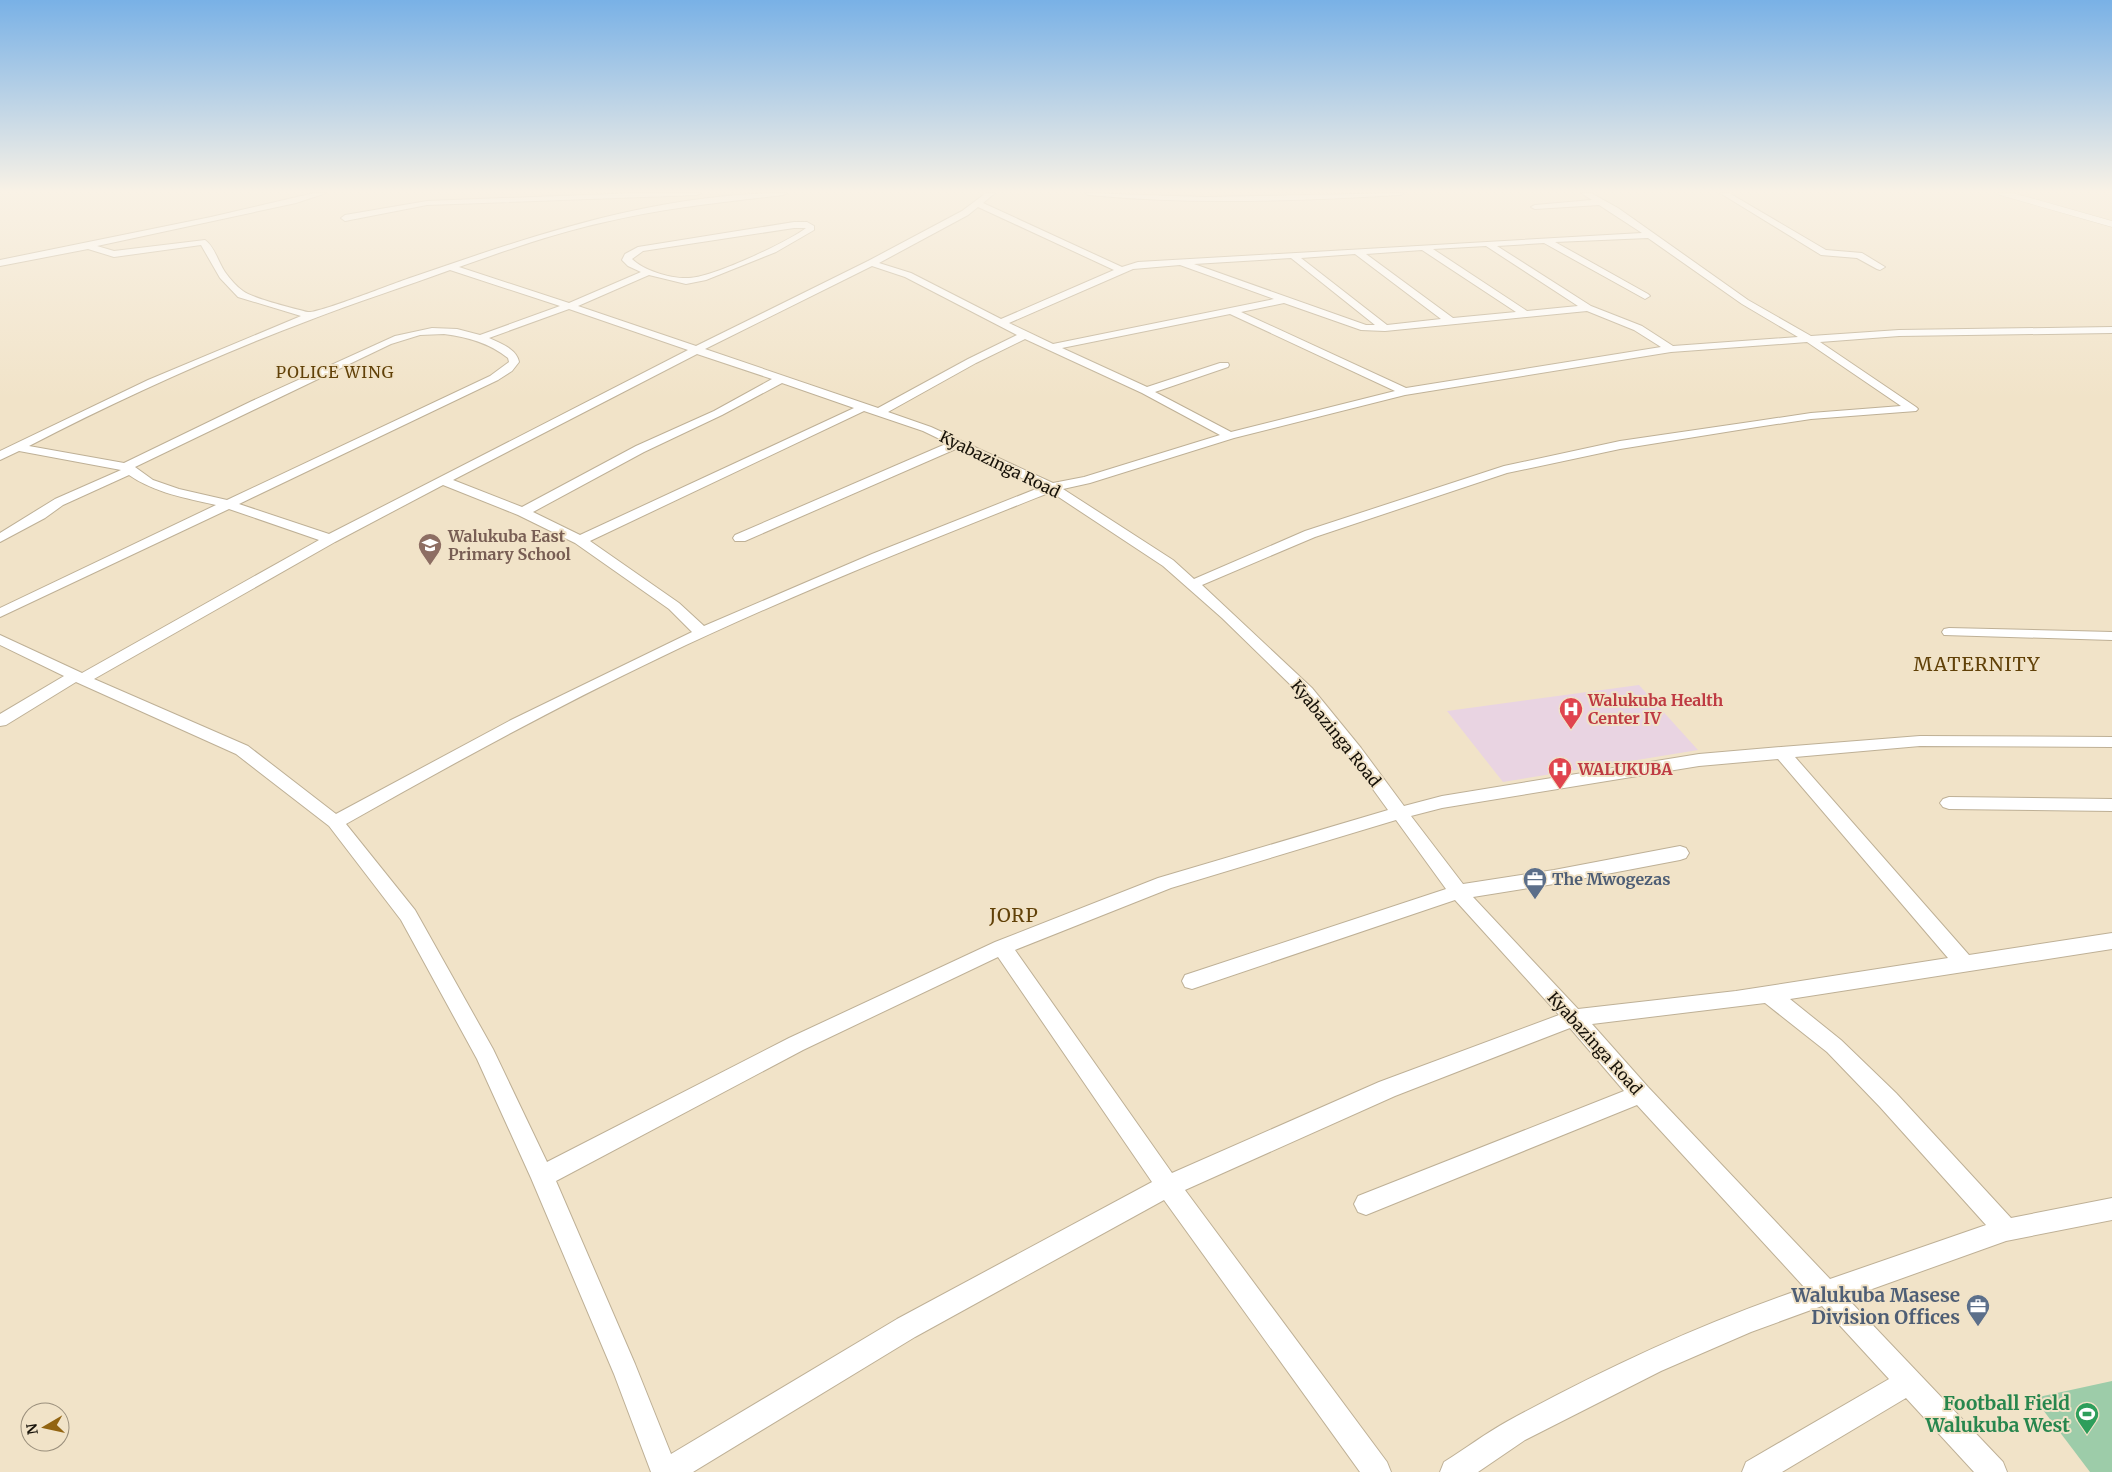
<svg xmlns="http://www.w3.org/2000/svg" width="2112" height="1472" viewBox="0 0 2112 1472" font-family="Merriweather,serif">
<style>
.medical{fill:#e9d4e2}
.green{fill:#9dcca9}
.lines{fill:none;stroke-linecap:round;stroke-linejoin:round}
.minor-casing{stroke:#beb096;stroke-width:2}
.tertiary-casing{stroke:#beb096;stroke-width:1}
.minor{fill:#fff;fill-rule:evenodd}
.tertiary{fill:#fff;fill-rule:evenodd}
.labels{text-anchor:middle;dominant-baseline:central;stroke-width:4;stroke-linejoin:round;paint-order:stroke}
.far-quarter-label{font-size:16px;letter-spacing:1px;fill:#614108;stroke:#f1e3c8}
.street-label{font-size:16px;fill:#171209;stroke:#f1e3c8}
.education-label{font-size:16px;font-weight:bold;fill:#785e54;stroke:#f1e3c8;text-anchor:start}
.health-label{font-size:16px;font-weight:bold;fill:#be3a42;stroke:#f1e3c8;text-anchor:start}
.service-label{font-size:16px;font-weight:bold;fill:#4e5e75;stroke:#f1e3c8;text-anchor:start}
.quarter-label{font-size:19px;letter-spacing:1px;fill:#614108;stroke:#f1e3c8}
.near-service-label{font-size:19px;font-weight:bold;fill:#4e5e75;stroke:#f1e3c8;text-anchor:end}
.near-leisure-label{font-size:19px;font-weight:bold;fill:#27864d;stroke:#f1e3c8;text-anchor:end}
</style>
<rect width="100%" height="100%" fill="#f1e3c8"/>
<path class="medical" d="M 1639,685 L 1698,750 L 1503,782 L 1447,711 Z"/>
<path class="green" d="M 2112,1381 L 2112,1472 L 2090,1472 L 2034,1398 Z"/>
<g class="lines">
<g class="minor-casing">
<path id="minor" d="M 314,193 L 326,193 L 296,203 L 97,246 L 114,251 L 205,240 C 215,247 218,262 225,272 C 230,279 236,286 243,291 C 252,298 295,309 308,312 C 316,314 390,285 404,280 C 529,237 653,193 787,193 L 783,195 C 723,202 664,208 605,222 C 555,233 507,250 459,267 L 569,303 L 641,272 L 628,266 L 622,260 L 625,254 L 638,247 L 794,222 L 807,222 L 814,226 L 814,230 L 776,252 L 706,280 L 686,284 L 649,275 L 578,306 L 696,346 L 868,261 L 962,211 L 986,193 L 995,193 L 983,203 L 1122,267 L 1138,262 L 1642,233 L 1599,205 L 1535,209 L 1531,207 L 1535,205 L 1592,200 L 1581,193 L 1591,193 L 1618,208 L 1748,300 L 1811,336 L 1899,330 L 2112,327 L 2112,333 L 1899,336 L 1820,342 L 1916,407 L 1918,409 L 1916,411 L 1811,419 L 1757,427 L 1620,449 L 1507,473 L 1315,537 L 1202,585 L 1312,688 L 1361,748 L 1404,806 L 1442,796 L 1699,754 L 1781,747 L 1920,736 L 2112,737 L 2112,747 L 1920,746 L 1795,757 L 1969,955 L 2112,933 L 2112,949 L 1790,999 L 1841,1040 L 1896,1093 L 2011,1218 L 2112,1198 L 2112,1220 L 2006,1241 L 1847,1298 L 2003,1462 L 2007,1472 L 1974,1472 L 1906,1398 L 1782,1472 L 1742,1472 L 1746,1462 L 1889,1379 L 1822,1306 L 1751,1332 L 1661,1371 L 1525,1440 L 1478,1472 L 1440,1472 L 1444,1462 C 1465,1449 1486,1433 1508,1421 C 1603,1369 1702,1323 1805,1288 L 1637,1105 L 1366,1215 L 1358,1212 L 1354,1204 L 1358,1196 L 1624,1091 L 1570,1028 L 1395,1096 L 1185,1190 L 1387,1462 L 1391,1472 L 1360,1472 L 1164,1200 L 915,1337 L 693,1472 L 651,1472 L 614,1374 L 531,1178 L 477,1059 L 401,920 L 329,826 L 236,754 L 76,682 L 6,725 L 0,726 L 0,714 L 64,676 L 0,645 L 0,635 L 82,673 L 319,540 L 229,509 L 0,617 L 0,608 L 216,505 C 186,498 155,493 129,475 L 63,505 L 45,518 L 0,542 L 0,533 L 55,499 L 121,470 L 19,451 L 0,460 L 0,451 L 148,380 L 301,316 L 238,297 L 220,278 L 201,245 L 114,257 L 88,249 L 0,266 L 0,260 L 211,217 ZM 978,207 L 1114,270 L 1001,319 L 911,273 L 879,263 L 968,215 ZM 794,228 L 806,228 C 786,243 713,277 689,278 C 672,279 644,271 632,259 L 643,251 ZM 1648,238 L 1742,304 L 1798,337 L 1673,346 L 1642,326 L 1591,306 L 1497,246 L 1544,243 L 1645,299 L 1650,296 L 1648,294 L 1555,242 ZM 1486,246 L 1578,306 L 1527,311 L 1433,249 ZM 1422,250 L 1516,312 L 1453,318 L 1366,254 ZM 1355,254 L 1441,319 L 1387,325 L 1301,258 ZM 1291,258 L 1375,325 L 1366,325 L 1194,264 ZM 1180,265 L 1274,299 L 1053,344 L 1009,323 L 1133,269 ZM 872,266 L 905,277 L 1017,335 L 968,359 L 878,408 L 705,349 ZM 450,270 L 560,306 L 480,335 L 457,329 L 432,328 L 395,336 L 252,401 L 124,463 L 29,446 C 120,399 214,356 310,320 C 356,302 404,287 450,270 ZM 1284,303 L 1361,330 L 1385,331 L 1587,311 L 1634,330 L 1661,347 L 1406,388 L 1241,312 ZM 569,309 L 688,350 L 329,534 L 239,504 L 498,380 L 512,371 L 519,362 C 517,349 500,343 489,338 ZM 1230,314 L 1395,391 L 1231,432 L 1155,392 L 1228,367 L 1229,365 L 1228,363 L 1220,363 L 1147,387 L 1062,348 ZM 444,334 C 468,337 489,343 508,358 L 509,362 L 490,376 L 227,500 L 179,489 L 153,480 L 135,467 L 391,344 L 420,335 ZM 1025,339 L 1142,393 L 1220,435 L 1084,477 L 1053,483 L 931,427 L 888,412 L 976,363 ZM 1807,342 L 1901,406 L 1811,413 L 1757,421 L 1620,441 L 1504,466 L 1305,531 L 1194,579 L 1173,560 L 1063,489 L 1090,483 L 1234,438 L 1405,395 L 1671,352 ZM 697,354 L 772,379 L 714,411 L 636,446 L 522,507 L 453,480 ZM 782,383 L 854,408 L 580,535 L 533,512 L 644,452 L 722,415 ZM 864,411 L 923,431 L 948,443 L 735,535 L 733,538 L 735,541 L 745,541 L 958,448 L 1041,487 L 872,554 L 704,626 L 679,603 L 590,541 ZM 443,485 L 518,515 L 575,543 L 669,609 L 692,632 L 511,720 L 336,814 L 248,746 L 94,679 L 335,542 ZM 1051,492 L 1163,566 L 1222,618 L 1300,694 L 1349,756 L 1388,810 L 1158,878 L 995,942 L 789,1038 L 547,1162 L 493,1049 L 415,910 L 346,824 C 450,765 554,708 661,657 C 788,596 920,544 1051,492 ZM 1778,759 L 1948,958 L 1736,991 L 1578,1009 L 1473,897 L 1554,884 L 1680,860 L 1686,858 L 1689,853 L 1686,848 L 1680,846 L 1554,870 L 1463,884 L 1411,816 L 1442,808 L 1699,766 ZM 1396,820 L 1446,889 L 1185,975 L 1182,981 L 1185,987 L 1192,989 L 1455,900 L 1559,1015 L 1379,1082 L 1172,1173 L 1015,950 L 1171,888 ZM 998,957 L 1152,1182 L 897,1319 L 671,1454 L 635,1364 L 556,1181 L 803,1050 ZM 1765,1003 L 1827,1052 L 1880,1107 L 1986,1225 L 1830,1279 L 1648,1087 L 1592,1024 Z
M 637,193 L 701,193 L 697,195 L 427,205 L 345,221 L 341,218 L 345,215 L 427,201 Z
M 1085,193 L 1205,197 L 1404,193 L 1400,195 C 1296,201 1193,205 1089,195 Z
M 1720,193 L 1729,193 L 1826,250 L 1862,253 L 1885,267 L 1880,270 L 1877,269 L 1857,258 L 1821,255 Z
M 1949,628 L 2112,632 L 2112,640 L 1944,635 L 1942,632 L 1944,629 Z
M 1949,797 L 2112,799 L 2112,811 L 1949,809 L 1943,807 L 1940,803 L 1943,799 Z"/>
</g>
<g class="tertiary-casing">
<path id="tertiary" d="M 1998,193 L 2013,193 L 2112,221 L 2112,227 L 2000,195 Z"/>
</g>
<use href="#minor" class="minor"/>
<use href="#tertiary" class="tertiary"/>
</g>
<linearGradient id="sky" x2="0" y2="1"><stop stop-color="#79b1e6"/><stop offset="0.48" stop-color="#f9f2e6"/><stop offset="1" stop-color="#f9f2e6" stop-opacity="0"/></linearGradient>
<rect width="2112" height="399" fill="url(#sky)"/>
<defs>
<g id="school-pin" transform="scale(1.25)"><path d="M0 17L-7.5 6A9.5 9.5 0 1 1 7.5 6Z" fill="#8d6e63" stroke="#f1e3c8"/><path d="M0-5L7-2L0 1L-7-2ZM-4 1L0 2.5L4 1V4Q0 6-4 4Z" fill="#fff"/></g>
<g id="hospital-pin" transform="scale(1.25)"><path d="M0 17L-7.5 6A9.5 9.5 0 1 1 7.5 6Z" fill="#e0444e" stroke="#f1e3c8"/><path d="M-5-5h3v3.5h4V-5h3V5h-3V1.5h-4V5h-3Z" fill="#fff"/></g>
<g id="office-pin" transform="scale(1.25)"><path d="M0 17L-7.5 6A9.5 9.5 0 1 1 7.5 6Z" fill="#5c6f8a" stroke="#f1e3c8"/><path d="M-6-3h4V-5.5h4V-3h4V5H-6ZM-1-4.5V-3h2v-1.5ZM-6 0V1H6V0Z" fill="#fff"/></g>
<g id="stadium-pin" transform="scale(1.25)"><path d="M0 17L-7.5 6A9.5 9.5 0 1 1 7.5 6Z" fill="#2e9e5b" stroke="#f1e3c8"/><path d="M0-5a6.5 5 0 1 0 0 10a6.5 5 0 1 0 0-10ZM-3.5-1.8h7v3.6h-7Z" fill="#fff"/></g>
</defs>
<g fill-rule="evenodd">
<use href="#school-pin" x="430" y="545"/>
<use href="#hospital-pin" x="1571" y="709"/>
<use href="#hospital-pin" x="1560" y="769"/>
<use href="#office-pin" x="1535" y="879"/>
<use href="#office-pin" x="1978" y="1306"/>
<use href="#stadium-pin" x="2087" y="1414"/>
</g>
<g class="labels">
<g class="far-quarter-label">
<text x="335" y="372">POLICE WING</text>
</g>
<g class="street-label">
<text transform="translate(1000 464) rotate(26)">Kyabazinga Road</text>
<text transform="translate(1336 733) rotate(51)">Kyabazinga Road</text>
<text transform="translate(1595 1043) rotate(48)">Kyabazinga Road</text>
</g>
<g class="education-label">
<text x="448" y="536">Walukuba East<tspan x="448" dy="18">Primary School</tspan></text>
</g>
<g class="health-label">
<text x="1588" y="700">Walukuba Health<tspan x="1588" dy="18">Center IV</tspan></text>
<text x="1578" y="769">WALUKUBA</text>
</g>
<g class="service-label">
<text x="1552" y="879">The Mwogezas</text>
</g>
<g class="quarter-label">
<text x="1977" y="664">MATERNITY</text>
<text x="1014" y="915">JORP</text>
</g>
<g class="near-service-label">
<text x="1960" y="1295">Walukuba Masese<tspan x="1960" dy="22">Division Offices</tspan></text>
</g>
<g class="near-leisure-label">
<text x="2070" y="1403">Football Field<tspan x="2070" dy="22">Walukuba West</tspan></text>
</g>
</g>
<g transform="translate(45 1427) rotate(261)"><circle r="24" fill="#f1e3c8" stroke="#9a8f7c"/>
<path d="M0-4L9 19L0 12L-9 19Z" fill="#926411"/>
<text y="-8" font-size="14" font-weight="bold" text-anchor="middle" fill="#171209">N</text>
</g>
</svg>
